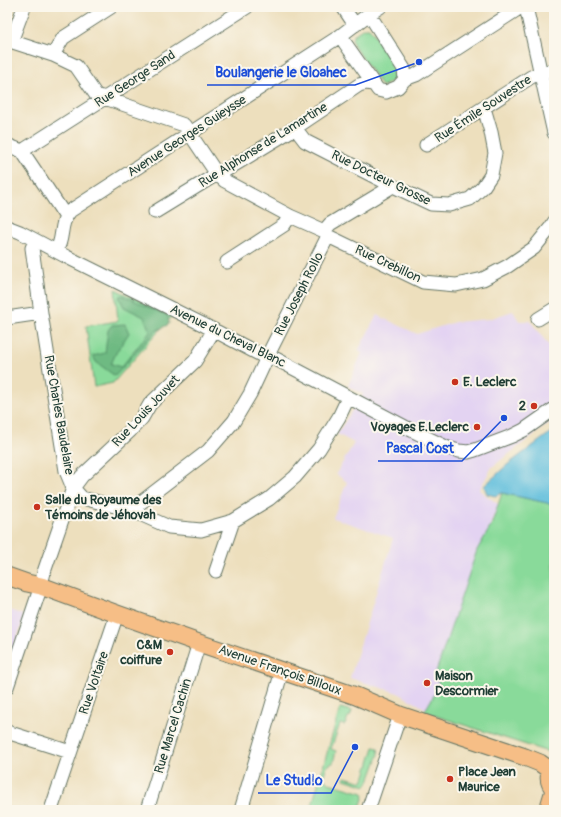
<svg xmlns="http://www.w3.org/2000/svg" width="561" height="817" viewBox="0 0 561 817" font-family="Pangolin,sans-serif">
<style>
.built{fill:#e3d3f2}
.green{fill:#89da9a;stroke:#548c67}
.forest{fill:#6eba82;stroke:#467c5b}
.water{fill:#5dbddc;stroke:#3e7d88}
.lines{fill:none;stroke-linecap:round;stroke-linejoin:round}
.minor-casing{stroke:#677664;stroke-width:15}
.major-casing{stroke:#677664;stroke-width:19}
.minor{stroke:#fff;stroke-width:13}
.major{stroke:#f6be86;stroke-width:17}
.poi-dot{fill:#c8321e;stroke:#fbf7ec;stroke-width:1.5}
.labels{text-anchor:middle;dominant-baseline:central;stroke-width:4;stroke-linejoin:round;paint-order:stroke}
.street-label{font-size:13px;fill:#1f3d34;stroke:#fbf7ec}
.poi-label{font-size:13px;font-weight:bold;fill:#1f3d34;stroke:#fbf7ec;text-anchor:start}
.leader{fill:none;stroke:#1d4ed8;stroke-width:1.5}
.callout-dot{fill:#1d4ed8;stroke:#fbf7ec;stroke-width:1.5}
.callout-label{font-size:14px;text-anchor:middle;font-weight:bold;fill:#1d4ed8;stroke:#fbf7ec;stroke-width:4;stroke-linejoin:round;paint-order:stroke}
</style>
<rect width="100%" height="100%" fill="#fbf7ec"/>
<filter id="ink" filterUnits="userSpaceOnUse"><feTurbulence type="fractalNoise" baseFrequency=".025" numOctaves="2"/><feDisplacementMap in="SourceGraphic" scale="8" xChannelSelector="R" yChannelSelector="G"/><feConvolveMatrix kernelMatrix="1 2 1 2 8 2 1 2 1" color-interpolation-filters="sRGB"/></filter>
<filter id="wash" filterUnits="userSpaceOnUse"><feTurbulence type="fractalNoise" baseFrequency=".012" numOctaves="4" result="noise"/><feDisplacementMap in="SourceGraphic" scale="16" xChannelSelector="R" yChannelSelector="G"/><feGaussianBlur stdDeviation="0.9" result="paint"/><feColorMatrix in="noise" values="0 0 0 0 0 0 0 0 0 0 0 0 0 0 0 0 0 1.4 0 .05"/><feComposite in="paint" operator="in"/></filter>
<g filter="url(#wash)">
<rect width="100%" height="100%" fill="#eddfbd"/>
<path class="built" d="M 513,311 L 519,321 L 530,321 L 554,352 L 554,364 L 552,365 L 554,367 L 554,419 L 492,467 L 479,490 L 498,504 L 439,663 L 436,672 L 439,687 L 428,710 L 398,693 L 350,678 L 393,538 L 333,518 L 347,482 L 336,474 L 354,443 L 337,434 L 363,394 L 348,386 L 362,353 L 358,351 L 377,315 L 417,334 L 455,322 L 489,319 Z
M 7,609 L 23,615 L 23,620 L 7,668 Z"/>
<path class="green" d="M 365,28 L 369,28 L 372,31 L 398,72 L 398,77 L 384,86 L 381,85 L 353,44 L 352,38 C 355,33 360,30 365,28 Z
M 115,289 L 172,316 L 113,383 L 94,387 L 86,326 L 118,321 Z
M 502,493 L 547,503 L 554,506 L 554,752 L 545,751 L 424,712 L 439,687 L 436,672 L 477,550 L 491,526 Z
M 340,708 L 352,711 L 350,717 L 349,716 L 348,717 L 345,725 L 340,724 L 331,749 L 336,751 L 333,763 C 326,765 324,772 324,779 L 329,783 L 363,793 L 364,796 L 359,810 L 308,810 L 308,808 L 312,805 Z
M 374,747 L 378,748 L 379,754 L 368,784 L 366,786 L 344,779 L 345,777 L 363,782 Z"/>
<path class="forest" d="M 122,295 L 168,316 L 169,324 L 156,331 L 115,376 L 96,362 L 93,356 L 105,353 L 108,330 L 112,325 L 125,324 L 129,333 L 117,351 L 111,364 L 121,367 L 150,332 L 144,317 L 124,307 L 119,297 Z"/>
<path class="water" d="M 554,430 L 554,506 L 547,503 L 502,493 L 495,496 L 487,494 L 484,486 L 507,465 Z"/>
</g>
<g filter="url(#ink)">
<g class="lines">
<g class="minor-casing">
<path id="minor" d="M 343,7 L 355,25
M 526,7 L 554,133
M 340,36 L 378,90 L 386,92 L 398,87 L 405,79 L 404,69 L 369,14
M 7,40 L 53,55 L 76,66 L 96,95 L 184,125 L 217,174 L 225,181 L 290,216 L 324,231 L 328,236 L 423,282 L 456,285 L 483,279 L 508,266 L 534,248 L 551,227 L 554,222
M 11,42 L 24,7
M 53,55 L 63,38 L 111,7
M 405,79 L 416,75 L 521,7
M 295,128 L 305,141 L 391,185 L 431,204 L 449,205 L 470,199 L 483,187 L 491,175 L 495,153 L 491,132 L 484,108
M 7,145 L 22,151
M 426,145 L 531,77 L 540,73 L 554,70
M 22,151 L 247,7
M 22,151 L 66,217
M 155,212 L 217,174 L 226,170 L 295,128 L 359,85 L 366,83 L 373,84
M 7,227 L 20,232 L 67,257 L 204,325 L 261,355 L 276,359 L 405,427 L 448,448 L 459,451 L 468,452 L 475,450 L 512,436 L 524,430 L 554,409
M 324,231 L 330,224 L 388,189 L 391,185
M 56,251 C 65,237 58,226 70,211 L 340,36 L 369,14 L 380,7
M 227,262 L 284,225 L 290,216
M 7,318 L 41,313
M 538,319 L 554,309
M 73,488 L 82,476 L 130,431 L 142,418 L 150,404 L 195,361 L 214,330
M 73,488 L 82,498 L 131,510 L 169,527 L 201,530 L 233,521
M 131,510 L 208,451 L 234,421 L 250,394 L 271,349 L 328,236
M 216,571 L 233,521 L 269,499 L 295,477 L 319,449 L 339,417 L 348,398
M 7,687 L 41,586 L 44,572 L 73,488 L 66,471 L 41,313 L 32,248 L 35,241
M 7,732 L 70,752
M 51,810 L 117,614
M 147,810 L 199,643
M 241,810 L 282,671
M 368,810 L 400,715"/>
</g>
<g class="major-casing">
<path id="major" d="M 7,576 L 27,583 L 41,586 L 117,614 L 199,643 L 356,696 L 370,702 L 400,715 L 525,757 L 540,763 L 551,771
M 554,768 C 547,774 548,782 554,789
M 548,810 L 554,790"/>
</g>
<use href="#minor" class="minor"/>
<use href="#major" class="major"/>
</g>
</g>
<g class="poi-dot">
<circle cx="455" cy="382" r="4"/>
<circle cx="534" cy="406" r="4"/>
<circle cx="477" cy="427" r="4"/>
<circle cx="37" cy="507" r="4"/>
<circle cx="170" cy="652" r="4"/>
<circle cx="427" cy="683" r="4"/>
<circle cx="450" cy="779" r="4"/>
</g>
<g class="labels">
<g class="street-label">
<text transform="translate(135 79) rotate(-33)">Rue George Sand</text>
<text transform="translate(483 109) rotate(-33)">Rue Émile Souvestre</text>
<text transform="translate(187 136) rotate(-33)">Avenue Georges Guieysse</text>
<text transform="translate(263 145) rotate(-32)">Rue Alphonse de Lamartine</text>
<text transform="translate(381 178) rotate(26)">Rue Docteur Grosse</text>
<text transform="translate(388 264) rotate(25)">Rue Crebillon</text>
<text transform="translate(299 294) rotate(-63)">Rue Joseph Rollo</text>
<text transform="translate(228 336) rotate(26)">Avenue du Cheval Blanc</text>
<text transform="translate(146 411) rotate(-47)">Rue Louis Jouvet</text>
<text transform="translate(59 415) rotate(80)">Rue Charles Baudelaire</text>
<text transform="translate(280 670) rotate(19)">Avenue François Billoux</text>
<text transform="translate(94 683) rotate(-71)">Rue Voltaire</text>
<text transform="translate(173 726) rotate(-73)">Rue Marcel Cachin</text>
</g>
<g class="poi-label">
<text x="463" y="382">E. Leclerc</text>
<text x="526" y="406" text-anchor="end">2</text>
<text x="469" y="427" text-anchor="end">Voyages E.Leclerc</text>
<text x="45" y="500">Salle du Royaume des<tspan x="45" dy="15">Témoins de Jéhovah</tspan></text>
<text x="162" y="645" text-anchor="end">C&amp;M<tspan x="162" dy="15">coiffure</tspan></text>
<text x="435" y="676">Maison<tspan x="435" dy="15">Descormier</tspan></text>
<text x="458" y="772">Place Jean<tspan x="458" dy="15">Maurice</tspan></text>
</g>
</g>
<path class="leader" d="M419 62L355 85H207M504 418L462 461H378M355 747L331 793H258"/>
<g class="callout-dot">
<circle cx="419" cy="62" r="4"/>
<circle cx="504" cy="418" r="4"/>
<circle cx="355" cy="747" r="4"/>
</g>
<g class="callout-label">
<text x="281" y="77">Boulangerie le Gloahec</text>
<text x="420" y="453">Pascal Cost</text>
<text x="294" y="785">Le Stud!o</text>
</g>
<rect width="561" height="817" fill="none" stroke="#fbf7ec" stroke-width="24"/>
</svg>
